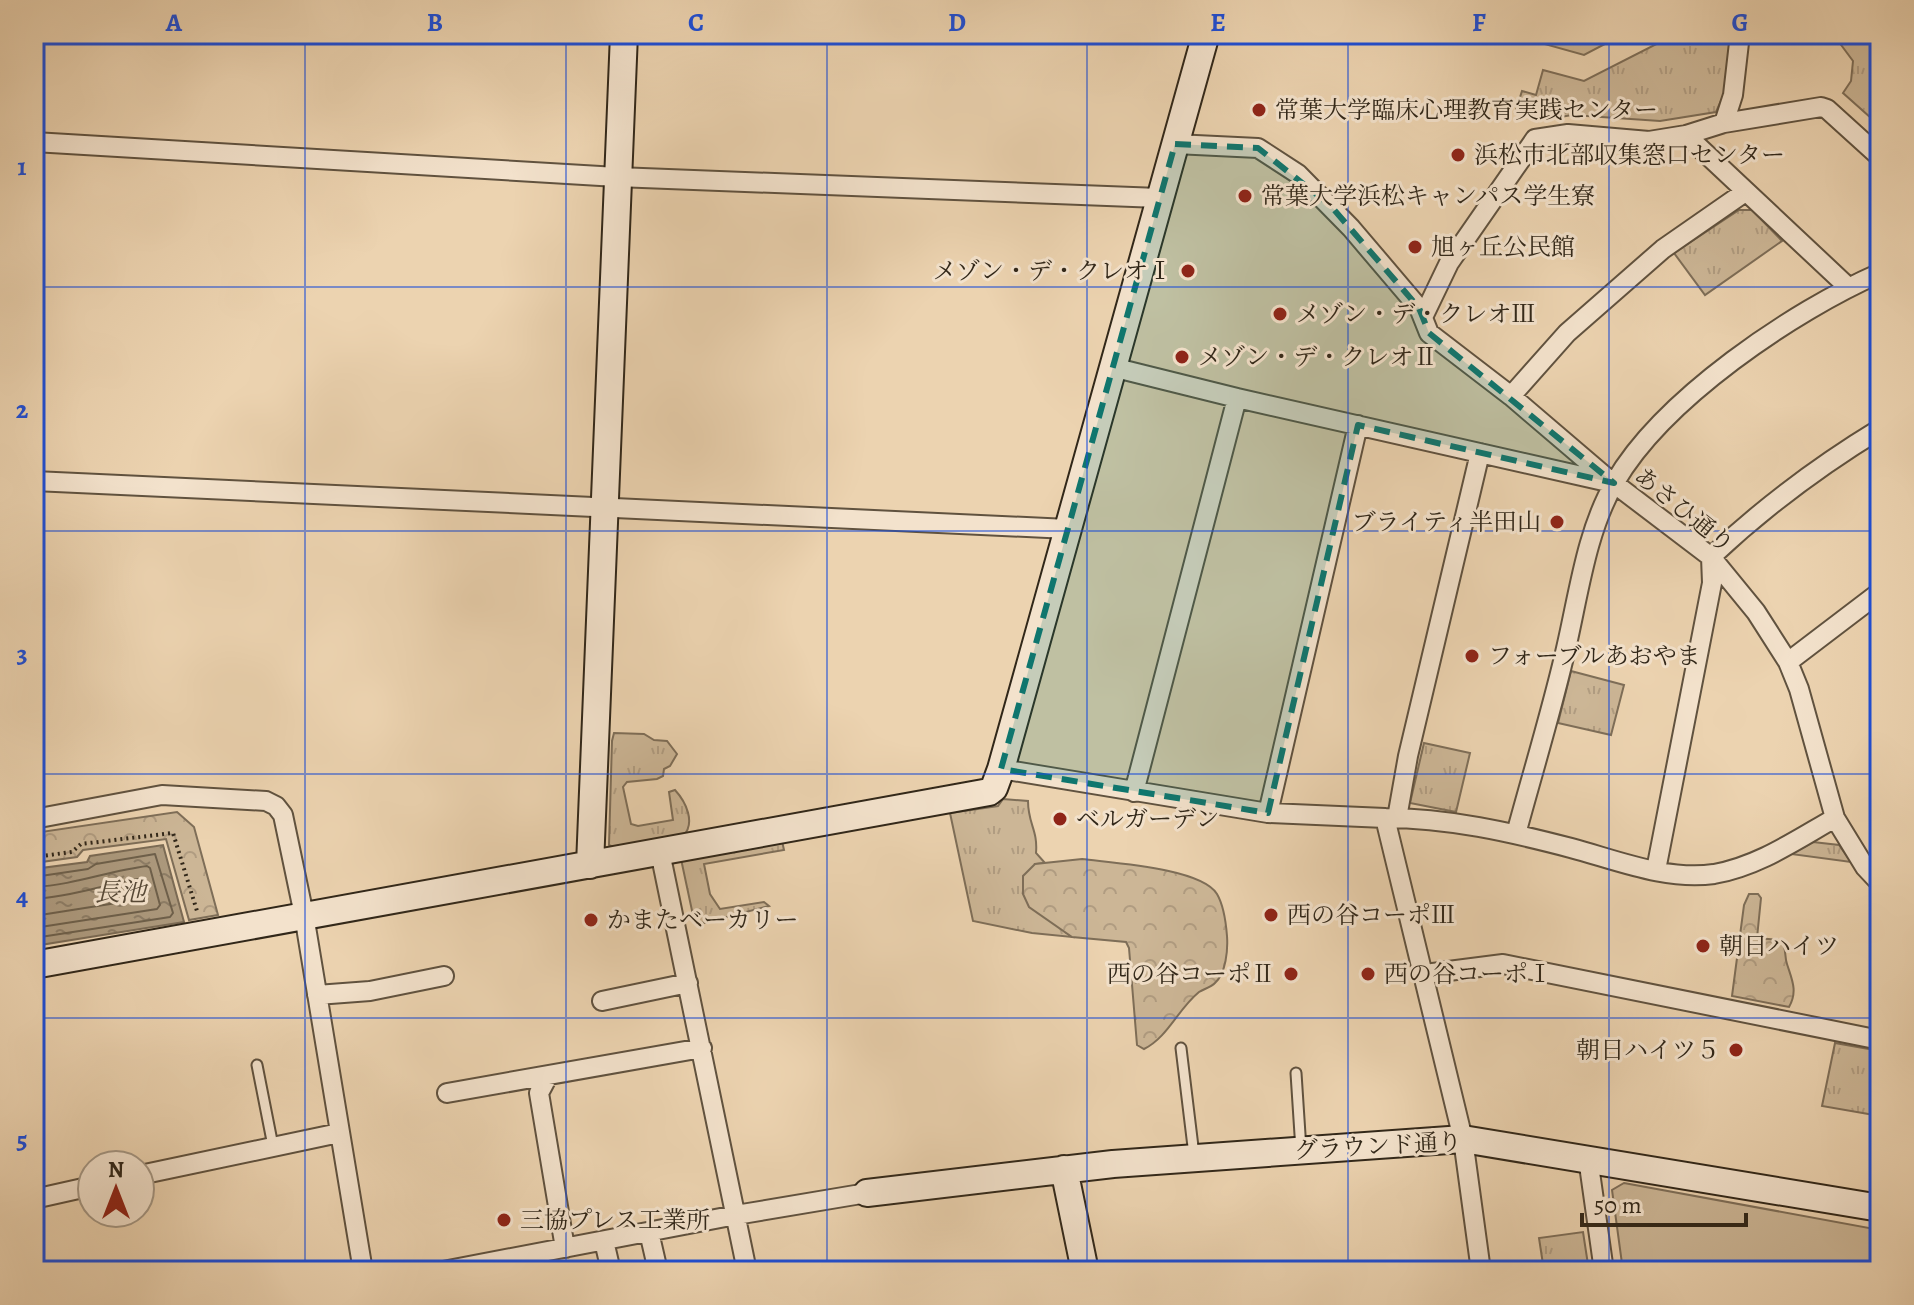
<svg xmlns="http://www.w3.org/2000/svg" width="1914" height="1305" viewBox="0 0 1914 1305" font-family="Alegreya,'Noto Serif JP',serif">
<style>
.grass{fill:url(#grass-tufts);stroke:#7e6e58;stroke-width:2}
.forest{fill:url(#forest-crowns);stroke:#7e6e58;stroke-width:2}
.garden{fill:#ccb696;stroke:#7e6e58;stroke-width:2}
.water{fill:url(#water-ripples);stroke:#7b6b55;stroke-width:2}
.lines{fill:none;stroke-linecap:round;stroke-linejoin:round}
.shore{stroke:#6e604b;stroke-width:2}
.lane-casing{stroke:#60523f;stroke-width:13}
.street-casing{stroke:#60523f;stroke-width:22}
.secondary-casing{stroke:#312719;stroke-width:30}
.path{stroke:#312719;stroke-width:4;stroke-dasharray:2 4;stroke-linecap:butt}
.lane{stroke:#f3e2cc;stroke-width:9}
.street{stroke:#f3e2cc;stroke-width:18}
.secondary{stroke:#f3e2cc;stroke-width:26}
.marked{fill:#0f766e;fill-opacity:0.2;stroke:#0f766e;stroke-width:6;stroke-dasharray:16 10;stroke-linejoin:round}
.grid{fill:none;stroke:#1d4ed8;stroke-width:2;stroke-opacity:0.55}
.poi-dot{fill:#8f2418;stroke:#f3e2cc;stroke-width:3}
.labels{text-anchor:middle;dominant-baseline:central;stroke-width:6;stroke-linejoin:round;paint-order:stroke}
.poi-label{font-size:24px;fill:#312719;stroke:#f3e2cc;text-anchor:start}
.street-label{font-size:24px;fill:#312719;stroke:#f3e2cc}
.water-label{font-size:26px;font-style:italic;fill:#564937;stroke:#f3e2cc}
.neatline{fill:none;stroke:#1d4ed8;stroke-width:3}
.grid-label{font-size:26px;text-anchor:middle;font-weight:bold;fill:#1d4ed8}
</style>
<defs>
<pattern id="grass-tufts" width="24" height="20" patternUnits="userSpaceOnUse" patternTransform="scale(2)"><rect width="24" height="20" fill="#ccb696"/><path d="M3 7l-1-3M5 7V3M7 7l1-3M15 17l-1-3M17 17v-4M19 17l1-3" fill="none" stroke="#b09c81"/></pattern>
<pattern id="forest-crowns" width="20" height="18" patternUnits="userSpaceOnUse" patternTransform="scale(2)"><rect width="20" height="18" fill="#ccb696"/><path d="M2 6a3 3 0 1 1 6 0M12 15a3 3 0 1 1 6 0" fill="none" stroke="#b09c81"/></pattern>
<pattern id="water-ripples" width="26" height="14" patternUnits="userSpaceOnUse" patternTransform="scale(2)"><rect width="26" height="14" fill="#ac997d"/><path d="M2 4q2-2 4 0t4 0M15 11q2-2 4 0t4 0" fill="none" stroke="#8d7d66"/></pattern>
</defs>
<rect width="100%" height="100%" fill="#ecd3b0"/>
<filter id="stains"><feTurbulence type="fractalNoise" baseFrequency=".0025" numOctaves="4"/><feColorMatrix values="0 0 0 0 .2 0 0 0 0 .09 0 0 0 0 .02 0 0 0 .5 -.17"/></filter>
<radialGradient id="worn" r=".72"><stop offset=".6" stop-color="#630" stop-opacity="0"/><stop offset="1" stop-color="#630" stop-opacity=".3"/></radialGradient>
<path class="grass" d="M 1676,34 L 1732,34 L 1724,94 L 1716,112 L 1660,121 L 1572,115 L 1543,120 L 1515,113 L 1522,91 L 1536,95 L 1543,70 L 1584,81 Z
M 1833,34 L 1880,34 L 1880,126 L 1843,93 L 1851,81 L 1853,61 Z
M 1739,210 L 1752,210 L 1782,241 L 1705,295 L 1674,253 Z
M 1571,671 L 1624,685 L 1611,735 L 1558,723 Z
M 614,733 L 644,734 L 654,740 L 667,741 L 677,754 L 670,766 L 664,769 L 663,776 L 657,779 L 627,782 L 623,787 L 631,824 L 638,826 L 673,820 L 669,792 L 675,790 C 686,802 696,823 683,836 L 615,848 L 609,845 L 612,741 Z
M 1424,743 L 1470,753 L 1456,812 L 1410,803 Z
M 1003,799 L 1028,801 C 1028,824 1038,830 1036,853 L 1045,863 L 1035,864 L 1052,921 L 1072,937 L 1032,933 L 973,921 L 950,813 L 998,806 Z
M 782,841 L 784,850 L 704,864 L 710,894 L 720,909 L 764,902 L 769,906 L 704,923 L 694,920 L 681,859 Z
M 1813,842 L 1839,845 L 1851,862 L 1791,854 Z
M 1835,1043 L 1880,1051 L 1880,1116 L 1822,1106 Z
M 1583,1232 L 1589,1271 L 1544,1271 L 1539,1238 Z"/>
<path class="forest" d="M 177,812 L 194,827 L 218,915 L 189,920 L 166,839 L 83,850 L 77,857 L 34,863 L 34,833 Z
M 1082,859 C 1112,863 1201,868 1217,894 C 1224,906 1226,923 1227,936 C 1228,950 1226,973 1215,983 C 1211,987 1204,989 1199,992 C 1178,1009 1168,1037 1144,1049 L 1137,1045 L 1129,948 L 1126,942 L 1072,937 L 1029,907 L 1023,894 L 1023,876 L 1035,864 Z
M 1749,894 L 1758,894 L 1761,898 L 1757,938 L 1781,940 C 1787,949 1784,955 1787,964 C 1792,980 1798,991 1789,1007 L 1732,996 L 1744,905 Z"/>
<path class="garden" d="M 1509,34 L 1624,34 L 1584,55 Z
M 1624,1183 L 1880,1230 L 1880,1271 L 1623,1271 L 1612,1190 Z"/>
<path class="water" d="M 163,845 L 184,922 L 34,946 L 34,869 L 87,862 L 90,856 Z"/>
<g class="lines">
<path class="shore" d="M 34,877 L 88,869 L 96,864 L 155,854 L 173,913 L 170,917 L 34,938
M 34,887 C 74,885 108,871 147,866 L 150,868 L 160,905 L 157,909 L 34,928
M 34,899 C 70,897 103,885 138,879 L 142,881 L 145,895 L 142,899 L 34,916"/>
<g class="lane-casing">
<path id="lane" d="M 1181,1048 L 1194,1155
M 257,1065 L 273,1146
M 1296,1073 L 1301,1150"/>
</g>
<g class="street-casing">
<path id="street" d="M 1724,123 L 1733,95 L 1740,34
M 1686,135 L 1848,287
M 34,142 L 617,177 L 1159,198
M 1175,144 L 1258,148 L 1298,174 L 1351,228 L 1419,308 L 1429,333 L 1511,396 L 1607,478 L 1711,557 L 1756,612 L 1788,662 L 1799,689 L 1835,818 L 1865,867 L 1880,883
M 1424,315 L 1449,263 L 1535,139 L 1568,134 L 1649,141 L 1686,135 L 1724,123 L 1821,107 L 1827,109 L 1880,157
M 1112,367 L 1237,398 L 1134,792
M 1511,396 L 1567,333 L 1663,249 L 1745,192
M 1237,398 L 1608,482
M 34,481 L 1068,529
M 1788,662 L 1880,592
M 1001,769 L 1268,813 L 1385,818 L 1463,1139 L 1481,1271
M 1268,813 L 1358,425
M 1385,818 C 1448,818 1510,832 1571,848 C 1616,860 1667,881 1714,874 C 1759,866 1796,840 1835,818
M 1397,818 L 1408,756 L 1480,453
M 34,819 L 162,795 L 266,801 L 276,806 L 283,815 L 304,915 L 363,1271
M 1516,834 C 1532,775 1550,716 1564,657 C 1578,600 1585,533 1615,482 C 1663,399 1793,311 1880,273
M 660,852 L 747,1271
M 1656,870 L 1712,583 L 1711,557 C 1762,509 1819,466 1880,429
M 1425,974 L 1503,964 L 1880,1040
M 317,995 L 370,991 L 444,976
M 602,1001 L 688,983
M 548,1076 L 539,1093 L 565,1248
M 447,1093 L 702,1048
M 1588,1158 L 1604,1271
M 140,1175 L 339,1133
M 34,1199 L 92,1186
M 649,1232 L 658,1271
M 604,1241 L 611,1271
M 443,1271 L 736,1215 L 867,1193"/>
</g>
<g class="secondary-casing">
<path id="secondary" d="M 590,865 L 624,34
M 34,965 L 989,792 L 994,788 L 1001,769 L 1206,34
M 1064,1169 L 1085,1271
M 867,1193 L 1113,1164 L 1463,1139 L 1880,1208"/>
</g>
<path class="path" d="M 34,857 L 72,852 L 81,844 L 173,833 L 197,911"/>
<use href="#lane" class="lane"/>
<use href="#street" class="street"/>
<use href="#secondary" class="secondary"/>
</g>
<path class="marked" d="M 1175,144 L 1258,148 L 1330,205 L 1419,308 L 1429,333 L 1614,483 L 1358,425 L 1268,813 L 1001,769 Z"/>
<path class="grid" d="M 305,34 L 305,1271M 566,34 L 566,1271M 827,34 L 827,1271M 1087,34 L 1087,1271M 1348,34 L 1348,1271M 1609,34 L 1609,1271M 34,287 L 1880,287M 34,531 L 1880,531M 34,774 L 1880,774M 34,1018 L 1880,1018"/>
<g class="poi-dot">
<circle cx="1259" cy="110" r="8"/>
<circle cx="1458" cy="155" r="8"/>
<circle cx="1245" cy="196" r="8"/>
<circle cx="1415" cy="247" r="8"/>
<circle cx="1188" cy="271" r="8"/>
<circle cx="1280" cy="314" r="8"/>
<circle cx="1182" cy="357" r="8"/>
<circle cx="1557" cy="522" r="8"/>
<circle cx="1472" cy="656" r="8"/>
<circle cx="1060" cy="819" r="8"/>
<circle cx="1271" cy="915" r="8"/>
<circle cx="591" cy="920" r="8"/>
<circle cx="1703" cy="946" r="8"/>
<circle cx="1291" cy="974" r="8"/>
<circle cx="1368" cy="974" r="8"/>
<circle cx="1736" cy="1050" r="8"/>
<circle cx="504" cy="1220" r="8"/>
</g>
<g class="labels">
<g class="poi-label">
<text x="1275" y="110">常葉大学臨床心理教育実践センター</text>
<text x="1474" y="155">浜松市北部収集窓口センター</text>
<text x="1261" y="196">常葉大学浜松キャンパス学生寮</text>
<text x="1431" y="247">旭ヶ丘公民館</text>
<text x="1172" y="271" text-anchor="end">メゾン・デ・クレオⅠ</text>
<text x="1296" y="314">メゾン・デ・クレオⅢ</text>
<text x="1198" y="357">メゾン・デ・クレオⅡ</text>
<text x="1541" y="522" text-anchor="end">ブライティ半田山</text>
<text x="1488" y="656">フォーブルあおやま</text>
<text x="1076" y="819">ベルガーデン</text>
<text x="1287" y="915">西の谷コーポⅢ</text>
<text x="607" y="920">かまたベーカリー</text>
<text x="1719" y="946">朝日ハイツ</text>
<text x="1275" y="974" text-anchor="end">西の谷コーポⅡ</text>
<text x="1384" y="974">西の谷コーポⅠ</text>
<text x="1720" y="1050" text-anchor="end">朝日ハイツ５</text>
<text x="520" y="1220">三協プレス工業所</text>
</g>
<g class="street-label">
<text transform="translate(1684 510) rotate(39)">あさひ通り</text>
<text transform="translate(1378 1146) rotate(-3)">グラウンド通り</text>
</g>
<g class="water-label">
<text x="120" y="892">長池</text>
</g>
</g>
<rect width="1914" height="1305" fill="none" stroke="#ecd3b0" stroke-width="88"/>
<g transform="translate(116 1189)"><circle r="38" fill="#f3e2cc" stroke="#a59784" stroke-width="2"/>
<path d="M0-6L14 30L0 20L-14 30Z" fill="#8f2418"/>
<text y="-12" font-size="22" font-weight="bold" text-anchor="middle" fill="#312719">N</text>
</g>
<path d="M1582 1213v12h164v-12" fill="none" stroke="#312719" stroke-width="4"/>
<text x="1594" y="1213" font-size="24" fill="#312719" stroke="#f3e2cc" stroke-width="6" paint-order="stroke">50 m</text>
<rect x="44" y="44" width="1826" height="1217" class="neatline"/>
<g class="grid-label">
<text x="174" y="31">A</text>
<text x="435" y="31">B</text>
<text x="696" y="31">C</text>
<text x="957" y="31">D</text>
<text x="1218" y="31">E</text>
<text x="1479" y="31">F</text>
<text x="1740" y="31">G</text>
<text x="22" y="175">1</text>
<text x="22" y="418">2</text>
<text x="22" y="662">3</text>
<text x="22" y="905">4</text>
<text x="22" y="1148">5</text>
</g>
<rect width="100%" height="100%" filter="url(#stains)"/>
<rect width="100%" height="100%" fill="url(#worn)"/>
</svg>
